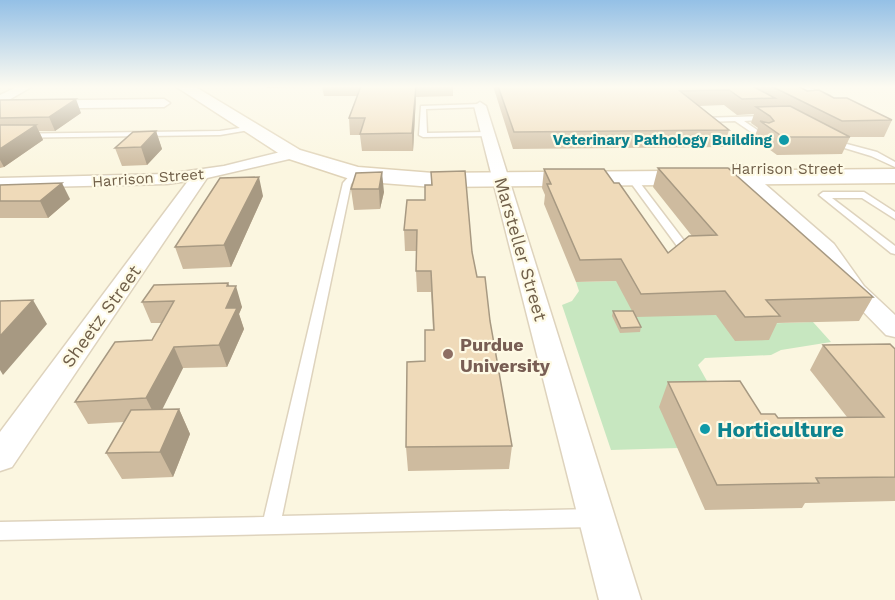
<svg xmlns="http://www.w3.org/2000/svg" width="895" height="600" viewBox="0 0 895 600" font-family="'Work Sans',sans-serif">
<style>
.green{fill:#c7e7c0}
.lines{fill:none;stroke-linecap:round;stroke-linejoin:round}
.lane-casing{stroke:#ded3bd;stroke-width:3}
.street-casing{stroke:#ded3bd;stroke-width:3}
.secondary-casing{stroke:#e0d3b8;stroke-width:3}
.lane{fill:#fff;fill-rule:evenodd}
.street{fill:#fff;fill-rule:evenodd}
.secondary{fill:#fff;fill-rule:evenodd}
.wall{fill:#cebb9f}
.shaded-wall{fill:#a79982}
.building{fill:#efdab9;stroke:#a79982;stroke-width:1.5}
.culture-dot{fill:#0f9aa8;stroke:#fefae5;stroke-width:2}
.education-dot{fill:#8d6e63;stroke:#fefae5;stroke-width:2}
.labels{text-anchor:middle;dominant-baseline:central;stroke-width:4.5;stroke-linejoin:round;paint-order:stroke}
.far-culture-label{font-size:15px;font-weight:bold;fill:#0d838f;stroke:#fefae5;text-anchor:end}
.far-street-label{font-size:15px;fill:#705f49;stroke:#fefae5}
.street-label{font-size:18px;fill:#705f49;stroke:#fefae5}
.education-label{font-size:18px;font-weight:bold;fill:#785e54;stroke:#fefae5;text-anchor:start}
.near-culture-label{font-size:21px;font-weight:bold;fill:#0d838f;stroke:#fefae5;text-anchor:start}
</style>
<rect width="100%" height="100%" fill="#fbf6e0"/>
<path class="green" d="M 616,281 L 756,324 L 813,322 L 831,342 L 781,350 L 771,355 L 705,358 L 698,365 L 721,406 L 678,448 L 611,450 L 562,305 L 572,301 L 579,291 L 576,282 Z"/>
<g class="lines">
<g class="lane-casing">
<path id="lane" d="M 797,86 L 805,86 L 830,96 L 825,97 Z
M 480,104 L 483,106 L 482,107 L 426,109 L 427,133 L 488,132 L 492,134 L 491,136 L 423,137 L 419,135 L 421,106 Z
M 768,116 L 770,117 L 770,119 L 744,121 L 763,134 L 763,138 L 760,138 L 735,121 L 702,122 L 699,120 L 702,118 Z
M 253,126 L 255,127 L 255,129 L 220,135 L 0,138 L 0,134 L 220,131 Z
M 828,139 L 877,152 L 895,162 L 895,167 L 871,156 L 828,143 Z
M 353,172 L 360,174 L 351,184 L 282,516 L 593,509 L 600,512 L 602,518 L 600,524 L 593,527 L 0,540 L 0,522 L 264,517 L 343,183 Z
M 628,175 L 634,175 L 688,246 L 689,248 L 688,250 L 680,250 L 628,179 Z
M 864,192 L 895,212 L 895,219 L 862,198 L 832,198 L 895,246 L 895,254 L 891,253 L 819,195 L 823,192 Z"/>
</g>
<g class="street-casing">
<path id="street" d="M 19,86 L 33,86 L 7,101 L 164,99 L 170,103 L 164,107 L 0,109 L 0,95 Z
M 480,102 L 486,106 L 641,600 L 599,600 L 474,106 Z
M 293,149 L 301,154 L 298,157 L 207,178 L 12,467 L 0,471 L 0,432 L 188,181 L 167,184 L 0,188 L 0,178 L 167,174 L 224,166 Z
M 738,164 L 744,166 L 834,244 L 864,286 L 895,315 L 895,337 L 886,335 L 848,296 L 819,252 L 732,172 L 730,169 Z"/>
</g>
<g class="secondary-casing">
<path id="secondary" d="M 175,86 L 194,86 L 300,150 L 358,167 L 433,173 L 895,169 L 895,183 L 433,187 L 356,181 L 286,158 Z"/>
</g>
<use href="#lane" class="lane"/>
<use href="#street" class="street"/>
<use href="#secondary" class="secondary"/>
</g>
<path class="wall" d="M 265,86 L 453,86 L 453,96 L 416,97 L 413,151 L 362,151 L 360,135 L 350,135 L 349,118 L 357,96 L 324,96 L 322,87 L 266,88 Z
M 493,86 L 798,86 L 807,91 L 834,98 L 892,120 L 884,137 L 850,137 L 842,154 L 777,155 L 754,138 L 758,128 L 751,123 L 754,114 L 737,115 L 724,105 L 699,106 L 729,130 L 724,147 L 513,149 Z
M 0,100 L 81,113 L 55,131 L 39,131 L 43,140 L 4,167 L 0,168 Z
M 156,131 L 162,149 L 147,165 L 122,166 L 115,148 Z
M 658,168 L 873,297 L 859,321 L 777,323 L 769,340 L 735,341 L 716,315 L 636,317 L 641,327 L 640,332 L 620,333 L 612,316 L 613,311 L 632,311 L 616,281 L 576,282 L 544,204 L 545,195 L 542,188 L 544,169 L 614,183 L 668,253 L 692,236 L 653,187 Z
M 431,172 L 472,252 L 477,277 L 490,321 L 512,446 L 509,469 L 408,471 L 406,447 L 425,361 L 433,330 L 431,292 L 417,292 L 416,271 L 416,251 L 405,251 L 404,230 L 425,200 L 431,185 Z
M 356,173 L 384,192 L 380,209 L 354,210 L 351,189 Z
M 0,185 L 70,199 L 48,218 L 0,218 Z
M 263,196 L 231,267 L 183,269 L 175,247 Z
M 228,283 L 229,286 L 242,307 L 239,314 L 244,329 L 227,367 L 183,368 L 162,409 L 179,409 L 190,434 L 173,477 L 122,479 L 106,453 L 124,422 L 88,424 L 75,402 L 152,340 L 162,323 L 151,323 L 142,302 Z
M 823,345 L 895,349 L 895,501 L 805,503 L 802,508 L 705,510 L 659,407 L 668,382 L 761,414 L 778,418 L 847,417 L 810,370 Z"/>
<path class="shaded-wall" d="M 416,86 L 416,97 L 413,151 L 412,133 Z
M 76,99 L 81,113 L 55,131 L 49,117 Z
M 36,125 L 43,140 L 4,167 L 0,160 L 0,149 Z
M 156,131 L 162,149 L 147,165 L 141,147 Z
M 382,172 L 384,192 L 380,209 L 379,189 Z
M 259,177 L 263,196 L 231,267 L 224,245 Z
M 62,183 L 70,199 L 48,218 L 40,201 Z
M 228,283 L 232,295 L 236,286 L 242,307 L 239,314 L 244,329 L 227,367 L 219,345 L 226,308 L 227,286 Z
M 33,300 L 47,324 L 3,375 L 0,370 L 0,336 Z
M 174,347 L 183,368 L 157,420 L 146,398 Z
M 179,409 L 190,434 L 173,477 L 160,452 Z"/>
<path class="building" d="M 361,86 L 416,86 L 412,133 L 360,134 L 365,118 L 349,118 Z
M 498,86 L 752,86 L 775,98 L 742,99 L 729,90 L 680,91 L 729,130 L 514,132 Z
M 771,86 L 798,86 L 807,91 L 819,90 L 834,98 L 847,98 L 892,120 L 842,121 Z
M 76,99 L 49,117 L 0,118 L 0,100 Z
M 790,106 L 850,137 L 783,137 L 760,121 L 769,123 L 774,121 L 770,116 L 756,107 Z
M 0,125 L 36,125 L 0,149 Z
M 156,131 L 141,147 L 115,148 L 133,132 Z
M 658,168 L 728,168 L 873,297 L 766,300 L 780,316 L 745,317 L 725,291 L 641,294 L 621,259 L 580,260 L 547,184 L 551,184 L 544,169 L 604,169 L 614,183 L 619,183 L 668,253 L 689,236 L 717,235 Z
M 465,171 L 472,252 L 477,277 L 485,277 L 490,321 L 512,446 L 406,447 L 407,362 L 425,361 L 425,330 L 434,330 L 431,271 L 416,271 L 417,230 L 404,230 L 407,200 L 425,200 L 425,185 L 432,185 L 431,172 Z
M 382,172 L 379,189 L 351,189 L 356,173 Z
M 259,177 L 224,245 L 175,247 L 220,178 Z
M 62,183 L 40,201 L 0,201 L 0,185 Z
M 228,283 L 227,286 L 236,286 L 226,308 L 237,308 L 219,345 L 174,347 L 146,398 L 75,402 L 115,342 L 152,340 L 174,301 L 142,302 L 154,285 Z
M 33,300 L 0,336 L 0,301 Z
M 613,311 L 633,311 L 641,327 L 621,328 Z
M 890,344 L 895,349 L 895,477 L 816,478 L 819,483 L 717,485 L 668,382 L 740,381 L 761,414 L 775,414 L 778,418 L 884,417 L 823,345 Z
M 179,409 L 160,452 L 106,453 L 131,410 Z"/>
<linearGradient id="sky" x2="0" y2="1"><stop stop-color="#94c0e6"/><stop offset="0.51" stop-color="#fdfbf1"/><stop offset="1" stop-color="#fdfbf1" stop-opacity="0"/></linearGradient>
<rect width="895" height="170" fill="url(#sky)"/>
<g class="culture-dot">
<circle cx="784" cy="140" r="6"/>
<circle cx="705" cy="429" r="6"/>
</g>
<circle class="education-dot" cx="448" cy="354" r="6"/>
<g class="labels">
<g class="far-culture-label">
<text x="772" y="140">Veterinary Pathology Building</text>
</g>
<g class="far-street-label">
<text x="787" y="169">Harrison Street</text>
<text transform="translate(148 178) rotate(-4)">Harrison Street</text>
</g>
<g class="street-label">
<text transform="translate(521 249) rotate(74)">Marsteller Street</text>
<text transform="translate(101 316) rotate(-54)">Sheetz Street</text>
</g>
<g class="education-label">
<text x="460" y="344">Purdue<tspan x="460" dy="21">University</tspan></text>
</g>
<g class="near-culture-label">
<text x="717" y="429">Horticulture</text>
</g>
</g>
</svg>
